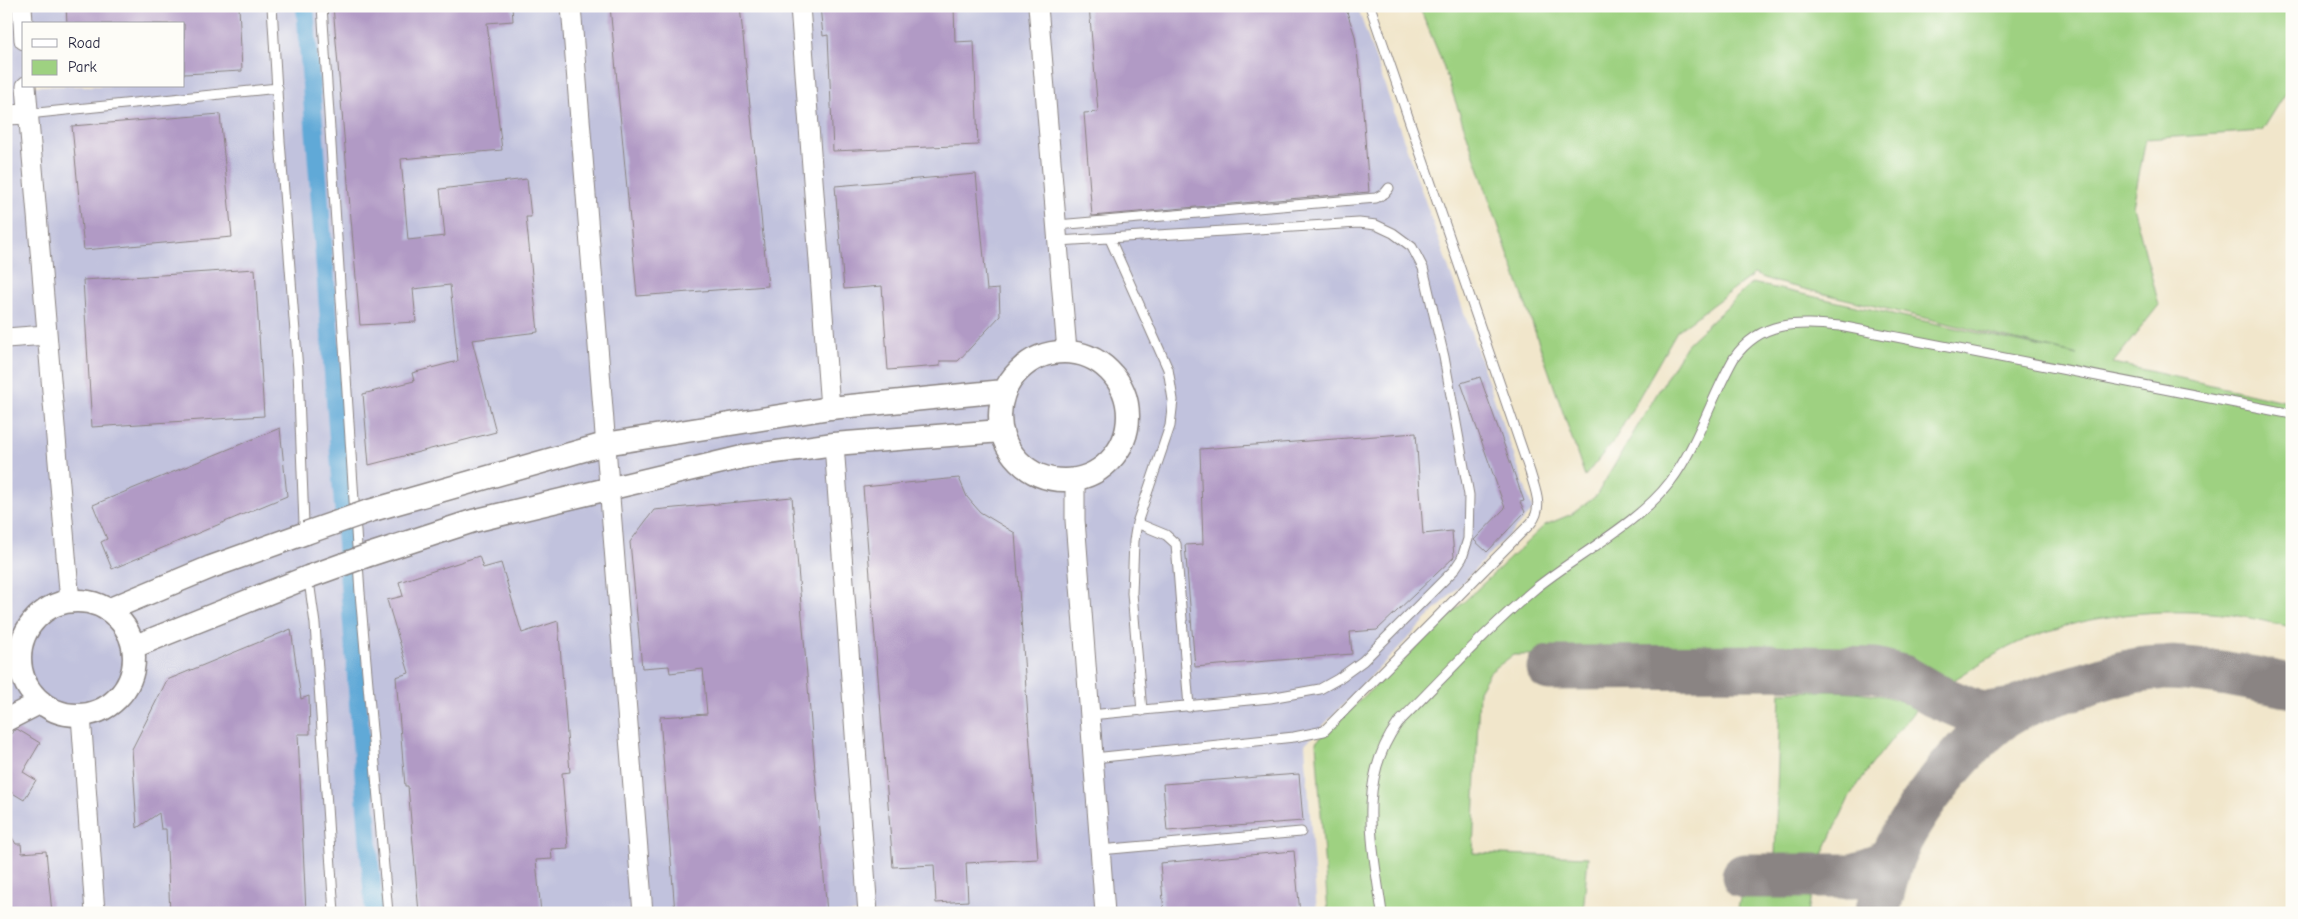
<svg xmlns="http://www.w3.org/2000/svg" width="2298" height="919" viewBox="0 0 2298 919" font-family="'Comic Neue',sans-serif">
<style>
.industrial{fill:#c1c2dd;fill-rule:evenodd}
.green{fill:#9ed181;stroke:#607a5e}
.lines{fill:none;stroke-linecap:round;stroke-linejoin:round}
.canal{stroke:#60a9d7;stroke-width:18}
.taxiway{stroke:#8a8483;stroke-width:45}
.building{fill:#b19ac5}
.service-casing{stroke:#8a8483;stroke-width:11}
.minor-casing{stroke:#8a8483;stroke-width:21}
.tertiary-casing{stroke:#8a8483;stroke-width:25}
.service{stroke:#fff;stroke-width:9}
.minor{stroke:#fff;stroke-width:19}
.tertiary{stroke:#fff;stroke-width:22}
.tertiary-bridge-casing{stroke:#8a8483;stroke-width:25;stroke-linecap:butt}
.tertiary-bridge{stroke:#fff;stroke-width:22}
</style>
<rect width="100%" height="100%" fill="#fdfcf7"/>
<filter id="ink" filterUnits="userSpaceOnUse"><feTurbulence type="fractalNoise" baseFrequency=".02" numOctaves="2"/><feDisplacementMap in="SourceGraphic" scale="10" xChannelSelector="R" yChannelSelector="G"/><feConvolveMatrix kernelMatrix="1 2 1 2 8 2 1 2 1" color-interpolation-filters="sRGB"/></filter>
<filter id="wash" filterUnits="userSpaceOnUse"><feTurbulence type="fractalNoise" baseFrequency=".0096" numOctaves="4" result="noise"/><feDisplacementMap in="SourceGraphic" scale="20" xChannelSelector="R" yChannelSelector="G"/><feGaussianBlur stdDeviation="1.12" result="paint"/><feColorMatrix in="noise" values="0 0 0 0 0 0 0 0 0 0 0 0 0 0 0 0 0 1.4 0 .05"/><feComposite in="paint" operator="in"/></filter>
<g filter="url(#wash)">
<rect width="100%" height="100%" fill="#f1e6cb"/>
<path class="industrial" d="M 6,6 L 1357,6 L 1533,510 L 1305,744 L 1317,913 L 6,913 ZM 24,24 L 184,24 L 184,86 L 24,86 Z"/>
<path class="green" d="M 1419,6 L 2292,6 L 2292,83 L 2262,131 L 2146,139 L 2133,206 L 2159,305 L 2113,363 L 2292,403 L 2292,627 C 2270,623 2247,616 2224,614 C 2158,608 2091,614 2029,638 C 2001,649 1975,667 1949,683 L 1891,658 L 1869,654 L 1780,652 L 1513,655 L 1490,672 L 1479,691 L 1473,853 L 1588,857 L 1583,913 L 1328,913 L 1316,742 L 1545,525 L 1572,514 L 1596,496 L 1686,345 L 1752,283 L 2078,355 L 1775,282 L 1754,274 L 1677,331 L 1615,439 L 1585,476 L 1439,54 Z
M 1780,692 C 1817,691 1886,687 1916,709 L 1869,768 L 1849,798 L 1818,865 L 1746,864 L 1747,856 L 1775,858 Z
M 1803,888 L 1811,895 L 1808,913 L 1737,913 L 1742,889 Z"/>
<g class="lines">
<path class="canal" d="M 305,6 L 374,913"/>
<path class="taxiway" d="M 1549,668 L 1773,667 L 1875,670 L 1903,677 L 1934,695 L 1974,712 L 1987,714 L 2013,710
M 1744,876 L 1853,876 L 1866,872 L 1892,858
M 1877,913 C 1882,895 1886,876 1892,858 C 1908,815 1973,732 2013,711 C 2034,699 2060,692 2084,685 C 2108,677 2135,668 2161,668 C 2205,668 2249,678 2292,686"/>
</g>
<g id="blocks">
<path class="building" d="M 66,6 L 239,6 L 242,71 L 184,74 L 184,24 L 67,24 Z
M 333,6 L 512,6 L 513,21 L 487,23 L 502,150 L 401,159 L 408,240 L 445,236 L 440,189 L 527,179 L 531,217 L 526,217 L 538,332 L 472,340 L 496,432 L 369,465 L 363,394 L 414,381 L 412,373 L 458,361 L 450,285 L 413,289 L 416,322 L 360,325 Z
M 610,6 L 740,6 L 768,286 L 637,296 Z
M 820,6 L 954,6 L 955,42 L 974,41 L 978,145 L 833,151 L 828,35 L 823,36 Z
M 1089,6 L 1345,6 L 1355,36 L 1361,84 L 1369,192 L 1092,216 L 1084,113 L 1098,112 Z
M 220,114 L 232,237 L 84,250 L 72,126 Z
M 976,174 L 987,290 L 999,289 L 1000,316 L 958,361 L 940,361 L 940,366 L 888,370 L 882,286 L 844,289 L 835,186 Z
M 255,269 L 264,416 L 92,427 L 83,280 Z
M 1480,377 L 1524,501 L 1520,502 L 1525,512 L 1487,552 L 1474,540 L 1505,508 L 1461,383 Z
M 280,428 L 287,496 L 112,569 L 101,542 L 107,539 L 93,505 Z
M 1416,433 L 1423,534 L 1452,531 L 1454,557 L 1377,630 L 1350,632 L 1352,654 L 1195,667 L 1185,545 L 1203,544 L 1200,449 Z
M 959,478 L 967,497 L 980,512 L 1015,533 L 1038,859 L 966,863 L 968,901 L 936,903 L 934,865 L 893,867 L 863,487 Z
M 792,497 L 827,913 L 675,913 L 660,717 L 707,714 L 703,669 L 670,673 L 669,666 L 642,668 L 630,542 L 654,510 Z
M 479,556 L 483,568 L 501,563 L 522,633 L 558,621 L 570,772 L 562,773 L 568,848 L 551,849 L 552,859 L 536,860 L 541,913 L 419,913 L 408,786 L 405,786 L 396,677 L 409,673 L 387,600 L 403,596 L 399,582 Z
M 291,629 L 301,699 L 309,696 L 310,734 L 298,734 L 306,913 L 170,913 L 166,829 L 161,829 L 159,813 L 137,828 L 132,749 L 167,680 Z
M 17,729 L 40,743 L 23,772 L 36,780 L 24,800 L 6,789 L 6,743 L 13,731 Z
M 1299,774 L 1303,821 L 1167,831 L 1163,784 Z
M 6,828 L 16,844 L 21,844 L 22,853 L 46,851 L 52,913 L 6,913 Z
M 1294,851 L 1300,913 L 1164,913 L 1160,863 Z"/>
</g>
</g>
<g filter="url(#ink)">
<use href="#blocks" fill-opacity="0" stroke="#8a8483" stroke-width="1"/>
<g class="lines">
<g class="service-casing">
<path id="service" d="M 272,6 L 280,141 L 298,370 L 304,523
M 322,6 L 360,593 L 388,913
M 28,114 L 278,88
M 1057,225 L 1376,198 L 1385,193 L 1389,188
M 1110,239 L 1168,369 L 1173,400 L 1170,426 L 1137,523 L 1134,541 L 1132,593 L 1142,711
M 1058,241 L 1359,223 L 1376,225 L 1393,233 L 1412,247 L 1423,268 L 1444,357 L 1469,495 L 1468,539 L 1462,558 L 1454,570 L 1363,661 L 1338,679 L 1320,689 L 1270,698 L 1090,715
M 1137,523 L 1166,535 L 1176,544 L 1189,707
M 310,588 L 315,624 L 334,913
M 1094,758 L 1294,737 L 1324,731 L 1531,523 C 1544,507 1535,490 1530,472 L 1370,6
M 1100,850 L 1301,832
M 1382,913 C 1373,847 1356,780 1398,723 C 1443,678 1487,629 1536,588 C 1577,555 1639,523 1670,482 C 1698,445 1711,398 1734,358 C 1761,320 1797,322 1840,326 L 2292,414"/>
</g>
<g class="minor-casing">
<path id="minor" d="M 22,6 L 24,40
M 571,6 L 643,913
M 800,6 L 830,408
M 1038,6 L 1067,351
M 26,86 L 70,602
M 6,115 L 28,114
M 6,338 L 46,335
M 834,444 L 868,913
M 1075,480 L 1075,520 L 1105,913
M 81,715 L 95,913"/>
</g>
<g class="tertiary-casing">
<path id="tertiary" d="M1000 416a64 64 0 1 1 128 0a64 64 0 1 1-128 0Z
M 369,511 L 605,444 L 830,408 L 1004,391
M 369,555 L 473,521 L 747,456 L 834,444 L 1001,431
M20 658a57 57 0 1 1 114 0a57 57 0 1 1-114 0Z
M 108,610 L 211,567 L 306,533
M 133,647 L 308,577
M 6,720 L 41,702"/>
</g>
<use href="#service" class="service"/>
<use href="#minor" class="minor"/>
<use href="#tertiary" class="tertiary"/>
<g class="tertiary-bridge-casing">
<path id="tertiary-bridge" d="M 306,533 L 369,511
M 308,577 L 369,555"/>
</g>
<use href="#tertiary-bridge" class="tertiary-bridge"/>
</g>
</g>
<rect width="2298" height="919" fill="none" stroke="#fdfcf7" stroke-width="25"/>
<rect x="22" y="22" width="162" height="65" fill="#fdfcf7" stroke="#a5a5ac"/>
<rect x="32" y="39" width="25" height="8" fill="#ffffff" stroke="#a5a5ac"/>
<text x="68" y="48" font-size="15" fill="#22223b">Road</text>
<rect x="32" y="60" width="25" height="15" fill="#9ed181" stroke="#a5a5ac"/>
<text x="68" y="72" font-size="15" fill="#22223b">Park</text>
</svg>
